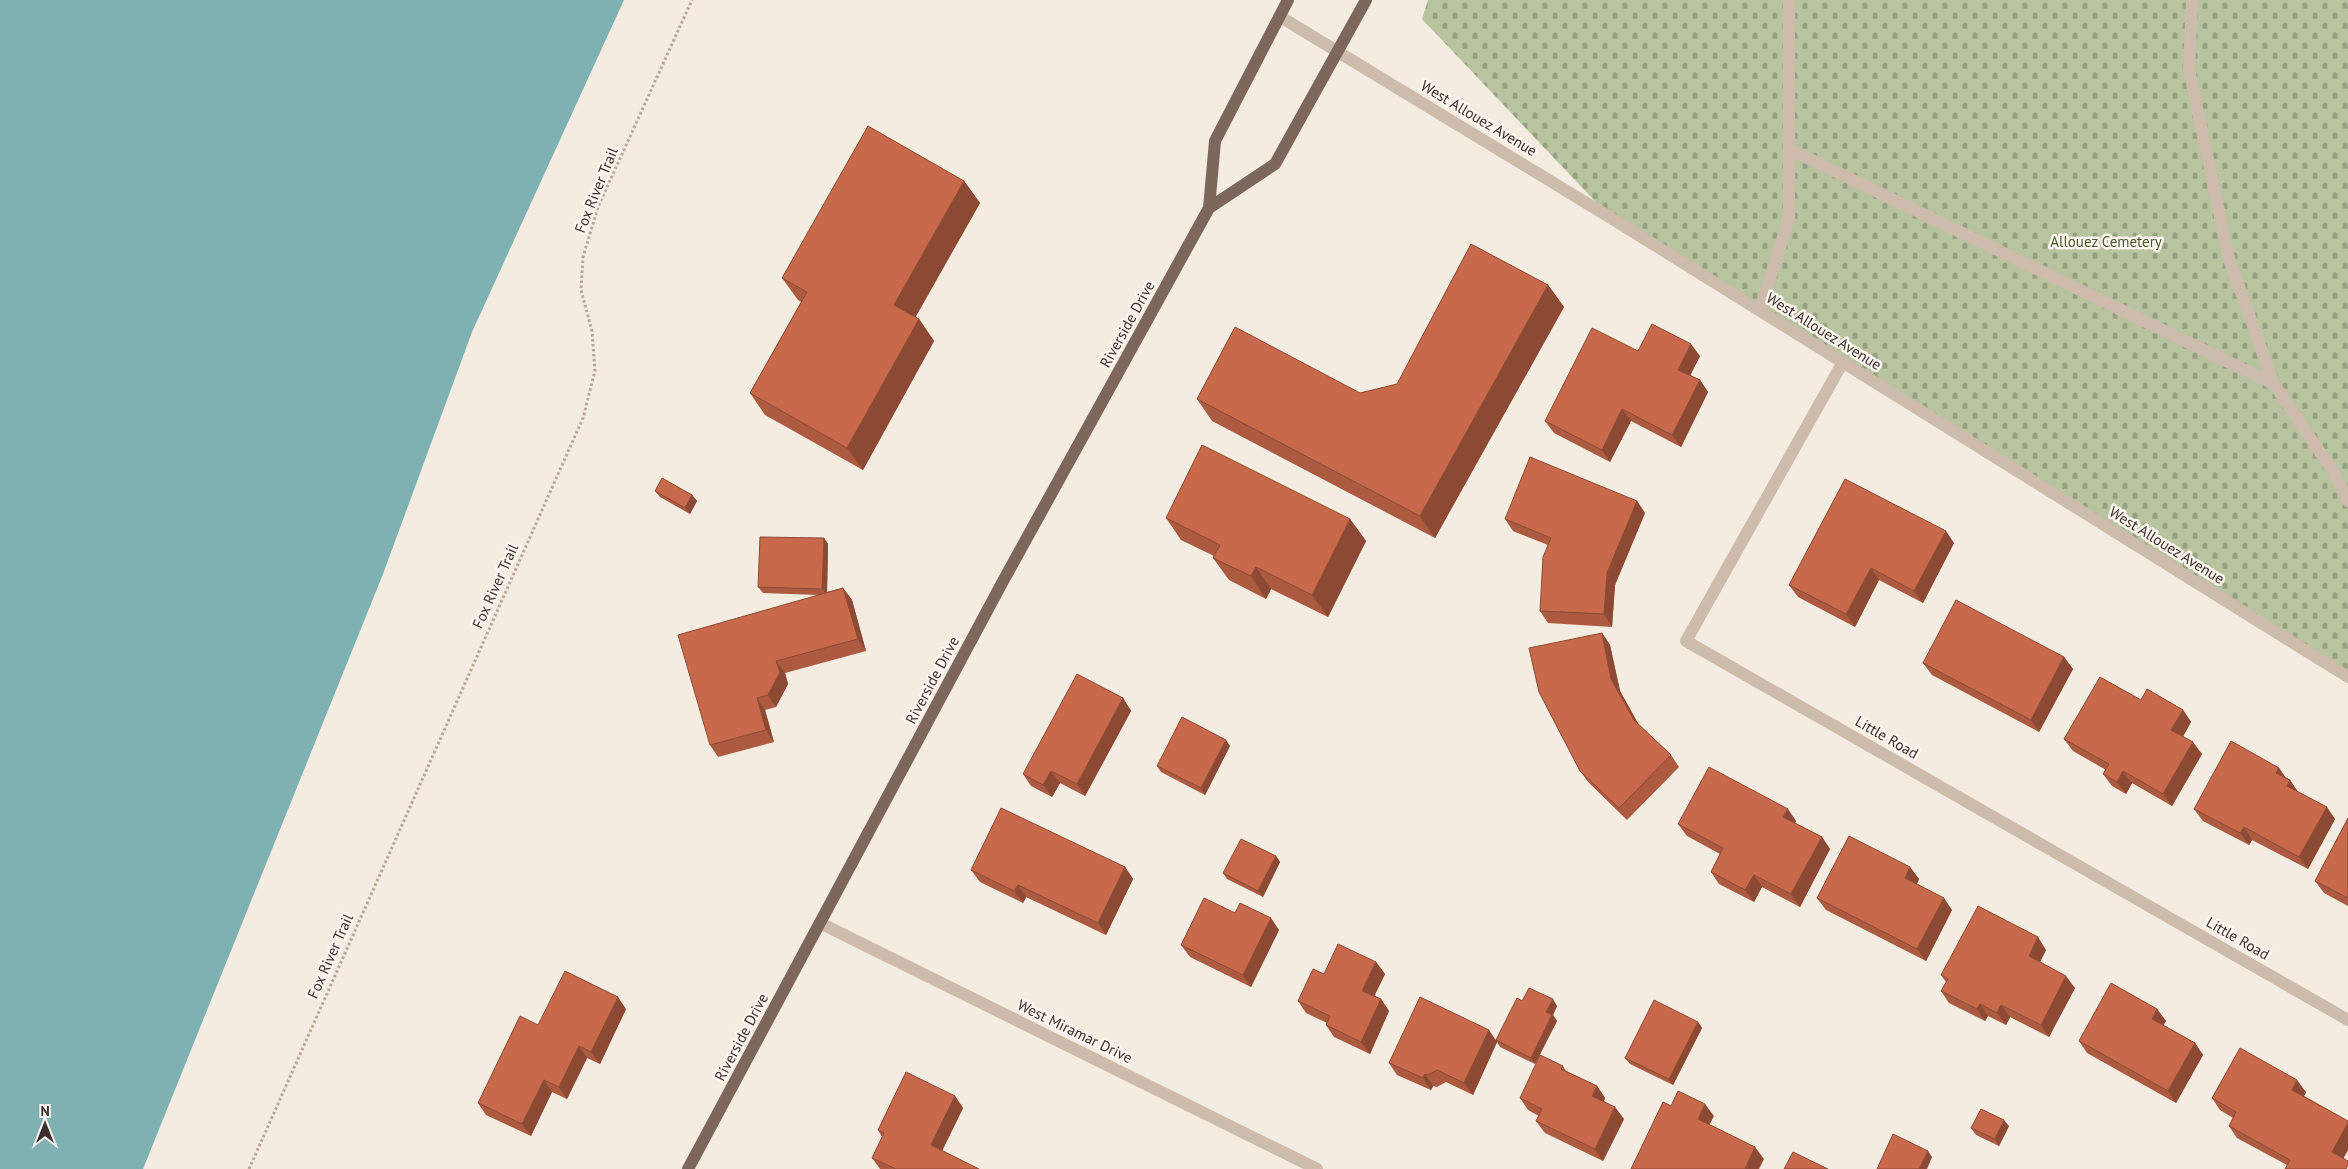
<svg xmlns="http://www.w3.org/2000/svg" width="2348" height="1169" viewBox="0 0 2348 1169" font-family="'PT Sans',sans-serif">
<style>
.cemetery{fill:url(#cemetery-stones)}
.water{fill:#7fb0b2}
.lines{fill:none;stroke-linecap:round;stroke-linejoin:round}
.path{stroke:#b9a596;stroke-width:3;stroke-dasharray:2.5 2.5;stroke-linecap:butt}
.service{stroke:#cdbbac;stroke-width:12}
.minor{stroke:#cdbbac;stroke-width:12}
.tertiary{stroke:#cdbbac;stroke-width:12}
.primary{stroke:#7d675c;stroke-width:12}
.wall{fill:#ac5a40}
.shaded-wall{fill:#8c4a34}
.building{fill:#c8694b;stroke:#8c4a34}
.labels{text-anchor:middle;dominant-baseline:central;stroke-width:5;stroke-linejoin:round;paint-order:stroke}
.street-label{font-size:15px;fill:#3b302b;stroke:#fbf5ee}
.park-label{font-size:15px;fill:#4a5a2e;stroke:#fbf5ee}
</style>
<defs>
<pattern id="cemetery-stones" width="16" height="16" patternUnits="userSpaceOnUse" patternTransform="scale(1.25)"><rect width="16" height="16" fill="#b8c4a0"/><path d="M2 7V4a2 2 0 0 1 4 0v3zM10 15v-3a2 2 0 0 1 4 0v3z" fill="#97a083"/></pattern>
</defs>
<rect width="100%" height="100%" fill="#f4ebe1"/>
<path class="cemetery" d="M 1428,0 L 2348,0 L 2348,677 L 1611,218 L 1422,19 Z"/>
<path class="water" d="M 0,0 L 624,0 L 472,332 L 383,574 L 143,1169 L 0,1169 Z"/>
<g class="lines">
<path class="path" d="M 249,1169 L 583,418 L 595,371 L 592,331 L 581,290 L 583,257 L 598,207 L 692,0"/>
<path class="service" d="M 2192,0 L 2189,69 L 2229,259 L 2274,384
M 1789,149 L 2274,384 L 2334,473 L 2348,501
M 1760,310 L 1789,219 L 1789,0"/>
<path class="minor" d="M 1843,362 L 1686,641 L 2348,1020
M 820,923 L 1317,1169"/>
<path class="tertiary" d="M 1279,16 L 1611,218 L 2348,677"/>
<path class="primary" d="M 1209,208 L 1275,164 L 1366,0
M 688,1169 L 1002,583 L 1209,208 L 1215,141 L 1288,0"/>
</g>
<path class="wall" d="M 964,181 L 980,203 L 915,317 L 919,319 L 934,341 L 863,470 L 765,415 L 750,393 L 801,302 L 798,300 L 782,278 Z
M 1548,285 L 1564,307 L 1435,538 L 1212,421 L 1197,399 L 1360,393 L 1397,384 Z
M 1638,351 L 1700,356 L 1690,375 L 1700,380 L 1708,392 L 1681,447 L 1631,421 L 1610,462 L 1554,433 L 1545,421 Z
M 655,491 L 692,495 L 697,501 L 690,514 L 660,497 Z
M 1637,501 L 1645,513 L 1615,585 L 1612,627 L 1548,623 L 1540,611 L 1548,545 L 1513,531 L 1505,519 Z
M 1166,518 L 1350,519 L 1366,541 L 1328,617 L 1271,589 L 1266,599 L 1229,580 L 1213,558 L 1214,556 L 1181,540 Z
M 824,538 L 828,544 L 827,592 L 843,588 L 852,600 L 866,651 L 785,673 L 788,684 L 776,707 L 765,710 L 774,742 L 718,757 L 710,745 L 818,595 L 763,593 L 758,587 Z
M 1954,543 L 1923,603 L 1879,580 L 1855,627 L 1798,597 L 1789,585 Z
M 1602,633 L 1610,645 L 1620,691 L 1638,724 L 1671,755 L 1679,767 L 1627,820 L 1589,783 L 1580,771 Z
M 2064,657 L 2073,669 L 2039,732 L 1932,675 L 1923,663 Z
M 1123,698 L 1131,711 L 1085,796 L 1060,783 L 1052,797 L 1031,786 L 1023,774 Z
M 2141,700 L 2183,710 L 2191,722 L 2183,736 L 2202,754 L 2172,806 L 2132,783 L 2126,794 L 2112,786 L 2103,774 L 2106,770 L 2073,751 L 2064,739 Z
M 1230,746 L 1205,795 L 1161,772 L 1157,766 Z
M 2279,768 L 2286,778 L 2290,780 L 2298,792 L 2335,819 L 2308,869 L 2252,840 L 2249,845 L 2203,821 L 2194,809 Z
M 2348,818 L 2348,906 L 2324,893 L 2315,881 Z
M 1796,821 L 1795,823 L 1822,837 L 1830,849 L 1800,907 L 1762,887 L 1754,902 L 1719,884 L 1711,872 L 1720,854 L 1687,836 L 1678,824 Z
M 1276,856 L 1280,862 L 1263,897 L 1227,879 L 1223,873 Z
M 1125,867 L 1133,879 L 1106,935 L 1026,897 L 1023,903 L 980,882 L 971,870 Z
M 1910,867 L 1919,879 L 1917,884 L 1952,910 L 1926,961 L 1826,910 L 1817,898 Z
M 1235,913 L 1279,930 L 1251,987 L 1190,957 L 1181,945 Z
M 2046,950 L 2040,962 L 2075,988 L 2049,1037 L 2010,1017 L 2006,1025 L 1988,1016 L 1985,1021 L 1949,1003 L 1941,991 L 1946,982 L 1941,975 Z
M 1376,962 L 1385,974 L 1374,996 L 1381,999 L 1389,1011 L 1370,1054 L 1334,1037 L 1326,1025 L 1327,1023 L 1306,1013 L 1298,1001 L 1324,974 Z
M 1522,1001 L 1557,1006 L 1553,1015 L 1557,1021 L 1535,1064 L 1500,1047 L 1497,1042 L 1473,1095 L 1446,1082 L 1437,1087 L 1433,1086 L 1431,1090 L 1397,1075 L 1389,1063 L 1496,1040 Z
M 626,1009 L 600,1064 L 587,1058 L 567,1099 L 552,1092 L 531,1136 L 486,1115 L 478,1103 L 538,1025 Z
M 2157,1009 L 2166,1021 L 2163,1025 L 2195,1043 L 2203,1055 L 2176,1103 L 2087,1053 L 2079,1041 Z
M 1698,1022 L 1702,1028 L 1673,1085 L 1630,1064 L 1625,1058 Z
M 1563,1066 L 1566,1071 L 1597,1086 L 1605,1098 L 1604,1101 L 1624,1119 L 1603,1161 L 1545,1133 L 1536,1121 L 1539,1116 L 1528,1110 L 1520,1098 Z
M 2306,1092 L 2304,1096 L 2348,1121 L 2348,1150 L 2343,1159 L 2287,1165 L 2237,1138 L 2229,1126 L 2233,1118 L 2220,1110 L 2212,1098 Z
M 955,1096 L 963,1108 L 942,1151 L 979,1169 L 880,1169 L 872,1158 L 882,1137 L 878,1130 Z
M 2009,1126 L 1999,1146 L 1976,1135 L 1971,1128 Z"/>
<path class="shaded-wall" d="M 964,181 L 980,203 L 910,327 L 894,305 Z
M 1548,285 L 1564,307 L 1435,538 L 1420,516 Z
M 919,319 L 934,341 L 863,470 L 847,448 Z
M 1691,344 L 1700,356 L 1687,382 L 1678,370 Z
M 1700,380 L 1708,392 L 1681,447 L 1672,435 Z
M 1622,409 L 1631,421 L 1610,462 L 1602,450 Z
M 692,495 L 697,501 L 690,514 L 685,508 Z
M 1637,501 L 1645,513 L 1615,585 L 1612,627 L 1604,614 L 1607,573 Z
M 1350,519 L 1366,541 L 1328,617 L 1312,595 Z
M 1946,531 L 1954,543 L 1923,603 L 1914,591 Z
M 824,538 L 828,544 L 827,595 L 822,589 Z
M 1256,567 L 1271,589 L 1266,599 L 1251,576 Z
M 1871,568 L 1879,580 L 1855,627 L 1846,614 Z
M 843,588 L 852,600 L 866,651 L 858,639 Z
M 1602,633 L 1610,645 L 1620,691 L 1643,732 L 1634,720 L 1611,679 Z
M 2064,657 L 2073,669 L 2039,732 L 2031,720 Z
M 776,661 L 785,673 L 788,684 L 776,707 L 768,695 Z
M 757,698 L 765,710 L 774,742 L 766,730 Z
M 1123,698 L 1131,711 L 1085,796 L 1077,784 Z
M 2183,710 L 2191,722 L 2180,742 L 2171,730 Z
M 1226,740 L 1230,746 L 1205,795 L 1201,788 Z
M 2193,742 L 2202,754 L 2172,806 L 2163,794 Z
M 2279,768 L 2287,780 L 2276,773 Z
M 1051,771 L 1060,783 L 1052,797 L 1043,785 Z
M 2123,771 L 2132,783 L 2126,794 L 2117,782 Z
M 2290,780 L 2298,792 L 2287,786 Z
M 2327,807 L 2335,819 L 2308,869 L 2299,857 Z
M 1788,809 L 1796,821 L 1791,829 L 1783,817 Z
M 2244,827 L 2252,840 L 2249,845 L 2240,833 Z
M 1822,837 L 1830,849 L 1800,907 L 1791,894 Z
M 1276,856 L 1280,862 L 1263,897 L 1258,891 Z
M 1125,867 L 1133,879 L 1106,935 L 1098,923 Z
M 1910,867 L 1919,879 L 1914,890 L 1905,878 Z
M 1754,875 L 1762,887 L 1754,902 L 1745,890 Z
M 1018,885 L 1026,897 L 1023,903 L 1014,891 Z
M 1944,898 L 1952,910 L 1926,961 L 1917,949 Z
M 1271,918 L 1279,930 L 1251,987 L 1243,975 Z
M 2038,937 L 2046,950 L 2037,968 L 2029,956 Z
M 1376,962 L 1385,974 L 1371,1003 L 1362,991 Z
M 2066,976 L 2075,988 L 2049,1037 L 2041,1025 Z
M 618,997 L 626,1009 L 600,1064 L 591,1052 Z
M 1381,999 L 1389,1011 L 1370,1054 L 1361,1042 Z
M 1553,999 L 1557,1006 L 1553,1015 L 1557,1021 L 1535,1064 L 1531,1058 L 1546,1012 Z
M 1980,1004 L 1988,1016 L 1985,1021 L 1977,1009 Z
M 2001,1005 L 2010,1017 L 2006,1025 L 1997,1013 Z
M 2157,1009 L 2166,1021 L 2160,1031 L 2152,1019 Z
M 1698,1022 L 1702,1028 L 1673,1085 L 1669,1079 Z
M 1489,1030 L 1497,1042 L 1473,1095 L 1464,1083 Z
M 2195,1043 L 2203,1055 L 2176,1103 L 2168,1091 Z
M 579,1046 L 587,1058 L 567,1099 L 559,1087 Z
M 1425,1074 L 1433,1086 L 1431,1090 L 1423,1078 Z
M 544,1080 L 552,1092 L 531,1136 L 522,1124 Z
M 2297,1080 L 2306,1092 L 2301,1102 L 2292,1090 Z
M 1597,1086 L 1605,1098 L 1601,1108 L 1592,1096 Z
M 955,1096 L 963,1108 L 939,1157 L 931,1145 Z
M 1705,1104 L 1714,1116 L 1706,1131 L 1698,1119 Z
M 1615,1107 L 1624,1119 L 1603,1161 L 1595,1149 Z
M 2004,1120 L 2009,1126 L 1999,1146 L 1995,1139 Z
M 2348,1123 L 2348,1150 L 2340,1164 L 2332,1152 Z
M 1755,1147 L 1764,1159 L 1759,1169 L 1745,1169 Z
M 1928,1151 L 1932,1157 L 1927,1169 L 1919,1169 Z"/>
<path class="building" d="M 868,126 L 964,181 L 894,305 L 919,319 L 847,448 L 750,393 L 807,292 L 782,278 Z
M 1471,244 L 1548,285 L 1420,516 L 1197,399 L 1235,327 L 1360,393 L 1397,384 Z
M 1652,324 L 1691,344 L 1678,370 L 1700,380 L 1672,435 L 1622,409 L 1602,450 L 1545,421 L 1592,328 L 1638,351 Z
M 1202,445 L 1350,519 L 1312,595 L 1256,567 L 1251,576 L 1213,558 L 1220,545 L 1166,518 Z
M 1530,457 L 1637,501 L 1607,573 L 1604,614 L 1540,611 L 1543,557 L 1551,538 L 1505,519 Z
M 662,478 L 692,495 L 685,508 L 655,491 Z
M 1845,479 L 1946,531 L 1914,591 L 1871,568 L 1846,614 L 1789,585 Z
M 760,537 L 824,538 L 822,589 L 758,587 Z
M 843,588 L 858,639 L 776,661 L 780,672 L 768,695 L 757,698 L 766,730 L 710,745 L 678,635 Z
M 1956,600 L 2064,657 L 2031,720 L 1923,663 Z
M 1602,633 L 1611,679 L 1634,720 L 1671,755 L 1619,808 L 1580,771 L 1539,692 L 1529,648 Z
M 1077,674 L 1123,698 L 1077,784 L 1051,771 L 1043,785 L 1023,774 Z
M 2100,677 L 2141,700 L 2147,689 L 2183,710 L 2171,730 L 2193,742 L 2163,794 L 2123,771 L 2117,782 L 2103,774 L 2109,764 L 2064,739 Z
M 1182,717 L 1226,740 L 1201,788 L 1157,766 Z
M 2231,741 L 2279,768 L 2276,773 L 2290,780 L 2287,786 L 2327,807 L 2299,857 L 2244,827 L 2240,833 L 2194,809 Z
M 1709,767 L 1788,809 L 1783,817 L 1822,837 L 1791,894 L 1754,875 L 1745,890 L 1711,872 L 1723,848 L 1678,824 Z
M 1001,808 L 1125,867 L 1098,923 L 1018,885 L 1014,891 L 971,870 Z
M 2348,818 L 2348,898 L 2315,881 Z
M 1849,836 L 1910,867 L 1905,878 L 1944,898 L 1917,949 L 1817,898 Z
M 1241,839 L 1276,856 L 1258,891 L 1223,873 Z
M 1204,898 L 1235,913 L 1240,903 L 1271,918 L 1243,975 L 1181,945 Z
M 1978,906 L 2038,937 L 2029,956 L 2066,976 L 2041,1025 L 2001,1005 L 1997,1013 L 1980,1004 L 1977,1009 L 1941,991 L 1948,979 L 1941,975 Z
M 1338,944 L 1376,962 L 1362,991 L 1381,999 L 1361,1042 L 1326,1025 L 1330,1016 L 1298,1001 L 1313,969 L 1324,974 Z
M 565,971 L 618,997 L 591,1052 L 579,1046 L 559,1087 L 544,1080 L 522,1124 L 478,1103 L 520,1016 L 538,1025 Z
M 2111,983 L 2157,1009 L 2152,1019 L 2195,1043 L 2168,1091 L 2079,1041 Z
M 1529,988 L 1553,999 L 1546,1012 L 1552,1015 L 1531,1058 L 1496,1040 L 1517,998 L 1522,1001 Z
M 1420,997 L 1489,1030 L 1464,1083 L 1437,1070 L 1428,1075 L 1425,1074 L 1423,1078 L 1389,1063 Z
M 1654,1000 L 1698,1022 L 1669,1079 L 1625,1058 Z
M 2240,1048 L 2297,1080 L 2292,1090 L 2348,1121 L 2348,1123 L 2332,1152 L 2348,1161 L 2348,1165 L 2346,1169 L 2285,1169 L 2290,1160 L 2229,1126 L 2236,1112 L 2212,1098 Z
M 1540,1055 L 1563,1066 L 1561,1069 L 1597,1086 L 1592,1096 L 1615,1107 L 1595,1149 L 1536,1121 L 1542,1109 L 1520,1098 Z
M 906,1072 L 955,1096 L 931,1145 L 979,1169 L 896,1169 L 872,1158 L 884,1133 L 878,1130 Z
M 1678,1091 L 1705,1104 L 1698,1119 L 1755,1147 L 1745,1169 L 1631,1169 L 1663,1102 L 1671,1106 Z
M 1981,1109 L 2004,1120 L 1995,1139 L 1971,1128 Z
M 1893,1134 L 1928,1151 L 1919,1169 L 1877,1169 Z
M 1793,1152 L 1828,1169 L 1784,1169 Z"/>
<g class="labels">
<g class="street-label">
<text transform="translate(1479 118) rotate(31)">West Allouez Avenue</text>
<text transform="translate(596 190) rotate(-68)">Fox River Trail</text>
<text transform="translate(1127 324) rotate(-61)">Riverside Drive</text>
<text transform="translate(1824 331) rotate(32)">West Allouez Avenue</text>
<text transform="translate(2167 545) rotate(32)">West Allouez Avenue</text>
<text transform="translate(495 586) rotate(-66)">Fox River Trail</text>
<text transform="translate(932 680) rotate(-62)">Riverside Drive</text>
<text transform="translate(1887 737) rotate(30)">Little Road</text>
<text transform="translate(2238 938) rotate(30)">Little Road</text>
<text transform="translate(330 956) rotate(-66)">Fox River Trail</text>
<text transform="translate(1075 1031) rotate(26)">West Miramar Drive</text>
<text transform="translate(741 1037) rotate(-62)">Riverside Drive</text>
</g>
<g class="park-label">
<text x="2106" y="241">Allouez Cemetery</text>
</g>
</g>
<g transform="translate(45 1124)" stroke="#fbf5ee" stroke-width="4" paint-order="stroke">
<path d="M0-4L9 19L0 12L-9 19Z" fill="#3b302b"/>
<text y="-8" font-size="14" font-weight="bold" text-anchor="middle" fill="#3b302b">N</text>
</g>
</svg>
